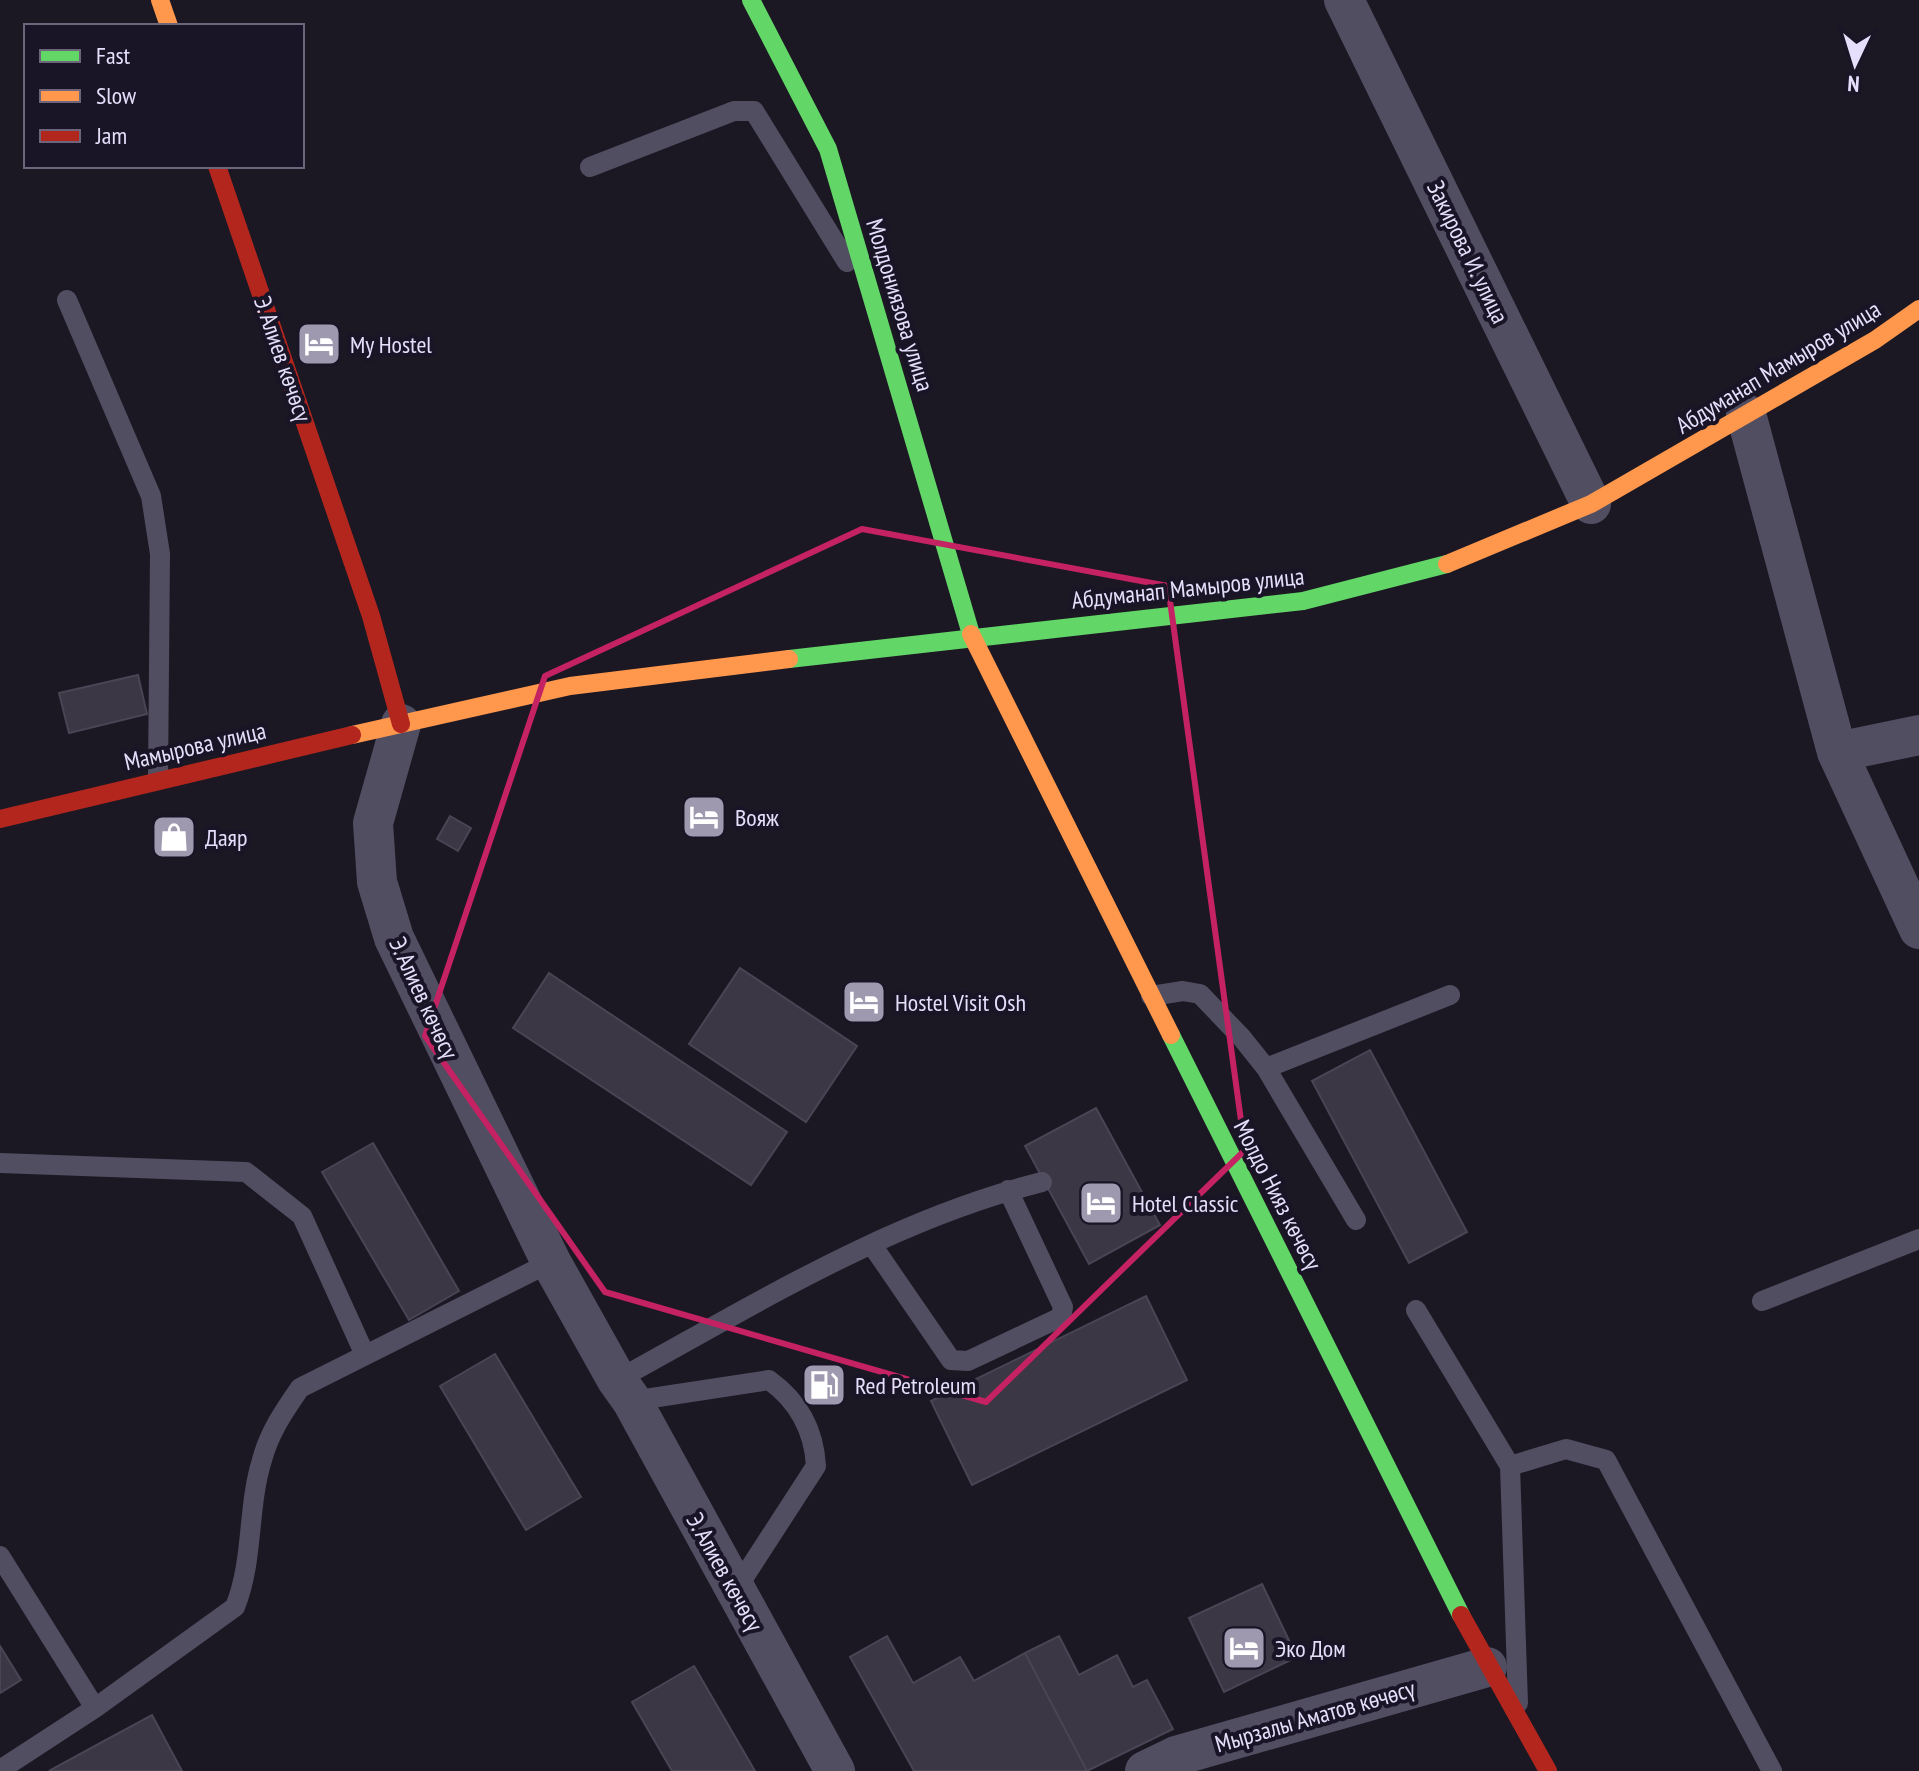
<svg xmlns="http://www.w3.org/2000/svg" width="1919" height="1771" viewBox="0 0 1919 1771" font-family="'PT Sans Narrow',sans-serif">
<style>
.building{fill:#3b3744;stroke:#4a4555;stroke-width:2}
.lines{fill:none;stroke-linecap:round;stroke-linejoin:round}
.lane{stroke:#524e62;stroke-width:20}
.street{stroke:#524e62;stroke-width:40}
.fast{stroke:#63d668;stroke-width:18}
.slow{stroke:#ff974d;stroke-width:18}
.jam{stroke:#b3261e;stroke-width:18}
.marked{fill:none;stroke:#c42263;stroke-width:6;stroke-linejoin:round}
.labels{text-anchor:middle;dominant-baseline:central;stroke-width:8;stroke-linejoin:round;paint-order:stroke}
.street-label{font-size:24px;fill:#e6dffb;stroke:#1a1427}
.poi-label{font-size:24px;fill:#e6dffb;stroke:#1a1427;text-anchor:start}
</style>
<rect width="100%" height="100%" fill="#1b1823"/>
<path class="building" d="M 138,675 L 147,714 L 69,733 L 59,693 Z
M 450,816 L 471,828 L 458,851 L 437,839 Z
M 740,968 L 857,1046 L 806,1122 L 689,1044 Z
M 549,973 L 787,1132 L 751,1185 L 513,1028 Z
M 1370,1050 L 1467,1232 L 1409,1263 L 1312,1081 Z
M 1096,1108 L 1160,1225 L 1089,1264 L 1025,1146 Z
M 373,1143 L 459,1291 L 409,1320 L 322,1172 Z
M 1146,1296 L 1187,1380 L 972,1485 L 931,1401 Z
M 495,1354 L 581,1497 L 526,1530 L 440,1386 Z
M 1262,1584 L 1297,1657 L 1224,1692 L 1189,1618 Z
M 887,1636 L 913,1683 L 960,1657 L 974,1681 L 1025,1653 L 1087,1771 L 914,1771 L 850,1657 Z
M 1059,1636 L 1079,1675 L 1117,1655 L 1133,1687 L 1147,1680 L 1173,1729 L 1087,1771 L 1025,1653 Z
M 0,1646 L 21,1680 L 0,1693 Z
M 694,1666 L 755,1771 L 672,1771 L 632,1702 Z
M 152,1715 L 182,1771 L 49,1771 L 104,1741 Z"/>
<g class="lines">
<path class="lane" d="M 590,167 L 734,111 L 754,111 L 847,262
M 67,300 L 151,496 L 160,554 L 158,779
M 1151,996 L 1183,991 L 1200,994 L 1242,1038 L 1266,1068 L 1356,1220
M 1266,1068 L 1450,995
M 0,1163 L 246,1172 L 302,1216 L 365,1355
M 872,1245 L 951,1360 L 968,1361 L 1061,1317 L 1063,1307 L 1008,1190
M 1762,1301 L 1919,1239
M 1416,1310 L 1510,1466 L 1518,1703
M 617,1380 C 754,1305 890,1220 1042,1182
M 632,1401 L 769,1380 C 798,1401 814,1430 816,1466 L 735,1591
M 1510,1466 L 1566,1449 L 1606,1460 L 1772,1771
M 0,1556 L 95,1708 L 0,1770
M 95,1708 L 235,1607 C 254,1560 247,1508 262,1460 C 269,1433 284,1411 300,1388 L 551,1262"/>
<path class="street" d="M 1344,0 L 1591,504
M 1746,414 L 1837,752 L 1919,929
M 401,724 L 373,823 L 377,882 L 394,938 L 551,1262 L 617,1380 L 632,1401 L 835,1771
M 1837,752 L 1919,735
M 1145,1771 L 1176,1756 L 1487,1667"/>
<path class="fast" d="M 751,0 L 828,149 L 971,634
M 789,659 L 1303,601 L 1447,564
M 1171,1035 L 1461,1615"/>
<path class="slow" d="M 160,0 L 169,26
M 1447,564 L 1591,504 L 1875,340 L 1919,309
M 971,634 L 1171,1035
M 352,735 L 570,686 L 789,659"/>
<path class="jam" d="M 217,166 L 371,616 L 401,724
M 0,819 L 352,735
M 1461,1615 L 1548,1771"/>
</g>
<path class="marked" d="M 862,529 L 1168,586 L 1245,1150 L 986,1402 L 605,1292 L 425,1036 L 545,676 Z"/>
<defs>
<g id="hotel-square" transform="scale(2.3)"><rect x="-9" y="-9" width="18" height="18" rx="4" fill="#9f99af" stroke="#1a1427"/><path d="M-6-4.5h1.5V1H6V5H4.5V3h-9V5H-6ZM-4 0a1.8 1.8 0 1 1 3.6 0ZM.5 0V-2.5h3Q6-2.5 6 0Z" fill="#fff"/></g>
<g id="shop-square" transform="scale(2.3)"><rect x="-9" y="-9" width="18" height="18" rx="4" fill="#9f99af" stroke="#1a1427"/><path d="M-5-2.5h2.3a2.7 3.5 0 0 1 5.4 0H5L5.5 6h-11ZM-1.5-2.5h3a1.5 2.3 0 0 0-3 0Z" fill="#fff"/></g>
<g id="fuel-square" transform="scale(2.3)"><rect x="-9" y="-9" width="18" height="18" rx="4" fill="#9f99af" stroke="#1a1427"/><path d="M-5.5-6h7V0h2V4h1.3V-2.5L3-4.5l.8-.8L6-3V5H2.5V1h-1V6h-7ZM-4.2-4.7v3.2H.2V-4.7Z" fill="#fff"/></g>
</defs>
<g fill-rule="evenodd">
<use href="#hotel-square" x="319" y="344"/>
<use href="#hotel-square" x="704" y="817"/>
<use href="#shop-square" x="174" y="837"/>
<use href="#hotel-square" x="864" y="1002"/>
<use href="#hotel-square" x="1101" y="1203"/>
<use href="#fuel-square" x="824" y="1385"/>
<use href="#hotel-square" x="1244" y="1648"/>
</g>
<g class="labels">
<g class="street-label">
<text transform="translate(1468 252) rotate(64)">Закирова И. улица</text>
<text transform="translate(900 305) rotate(73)">Молдониязова улица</text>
<text transform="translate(283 359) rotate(71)">Э. Алиев көчөсү</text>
<text transform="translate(1778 367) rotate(-31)">Абдуманап Мамыров улица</text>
<text transform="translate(1188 588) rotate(-6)">Абдуманап Мамыров улица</text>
<text transform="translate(195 746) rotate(-13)">Мамырова улица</text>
<text transform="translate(424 998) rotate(65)">Э. Алиев көчөсү</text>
<text transform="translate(1278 1195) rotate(63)">Молдо Нияз көчөсү</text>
<text transform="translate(725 1572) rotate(61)">Э. Алиев көчөсү</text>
<text transform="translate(1315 1716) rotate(-16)">Мырзалы Аматов көчөсү</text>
</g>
<g class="poi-label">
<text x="350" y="344">My Hostel</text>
<text x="735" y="817">Вояж</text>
<text x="205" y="837">Даяр</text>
<text x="895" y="1002">Hostel Visit Osh</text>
<text x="1132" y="1203">Hotel Classic</text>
<text x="855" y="1385">Red Petroleum</text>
<text x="1275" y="1648">Эко Дом</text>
</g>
</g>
<rect x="24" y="24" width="280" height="144" fill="#1a1427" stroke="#6c657c" stroke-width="2"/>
<rect x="40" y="50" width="40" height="12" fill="#63d668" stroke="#6c657c" stroke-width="2"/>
<text x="96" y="64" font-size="24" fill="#e6dffb">Fast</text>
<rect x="40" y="90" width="40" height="12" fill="#ff974d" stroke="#6c657c" stroke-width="2"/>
<text x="96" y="104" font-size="24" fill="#e6dffb">Slow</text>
<rect x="40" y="130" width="40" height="12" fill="#b3261e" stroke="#6c657c" stroke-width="2"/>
<text x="96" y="144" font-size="24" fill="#e6dffb">Jam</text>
<g transform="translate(1855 64) rotate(184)" stroke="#1a1427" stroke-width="6" paint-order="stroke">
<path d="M0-6L14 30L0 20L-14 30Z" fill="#e6dffb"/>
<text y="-12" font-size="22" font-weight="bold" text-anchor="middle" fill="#e6dffb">N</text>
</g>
</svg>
